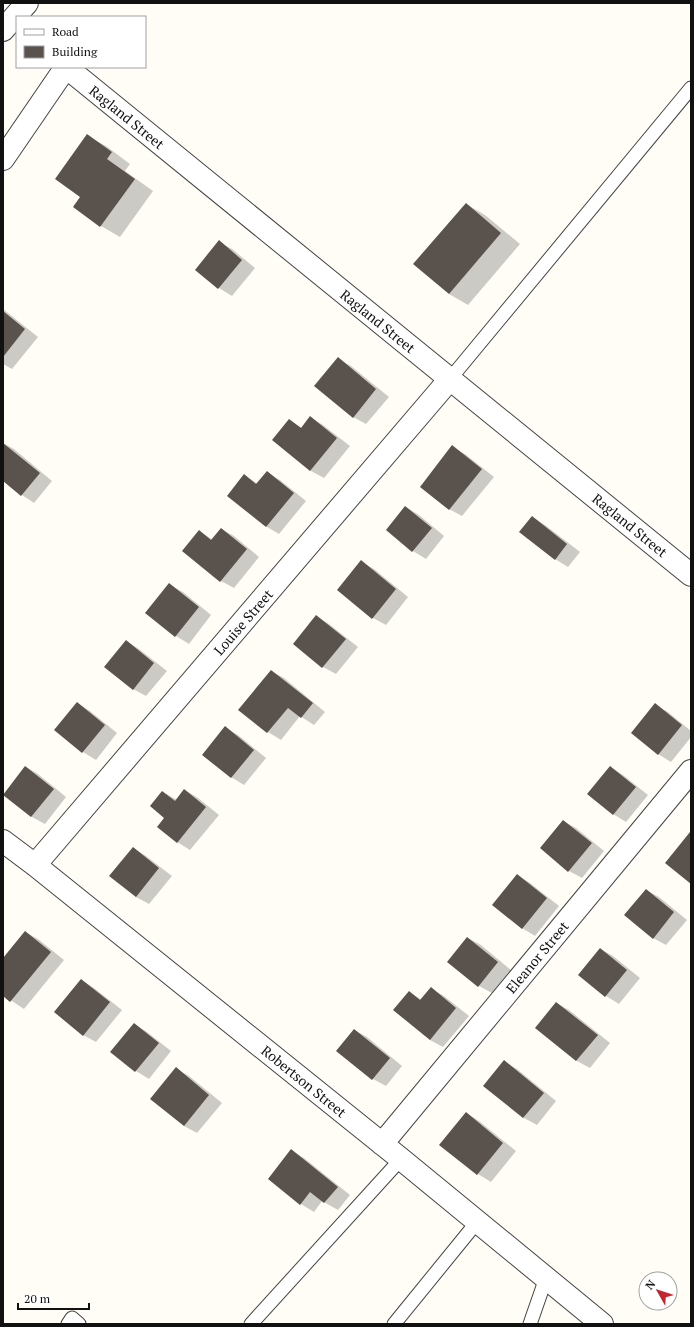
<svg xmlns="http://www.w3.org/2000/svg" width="694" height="1327" viewBox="0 0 694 1327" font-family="'PT Serif',serif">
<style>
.shadow{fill:#0003}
.building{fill:#5a524d}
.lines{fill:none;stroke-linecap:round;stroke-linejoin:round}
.service-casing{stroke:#444;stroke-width:15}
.minor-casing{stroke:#444;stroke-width:24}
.tertiary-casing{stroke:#444;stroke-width:24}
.service{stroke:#fff;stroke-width:13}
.minor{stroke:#fff;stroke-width:22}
.tertiary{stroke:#fff;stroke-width:22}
.labels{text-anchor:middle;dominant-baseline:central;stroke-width:4;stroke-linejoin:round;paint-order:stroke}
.street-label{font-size:14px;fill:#111;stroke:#fff}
</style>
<rect width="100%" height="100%" fill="#fffdf5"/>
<path class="shadow" d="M 87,136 L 106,146 L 130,164 L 125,171 L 153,191 L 120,237 L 101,226 L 74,206 L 81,197 Z
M 466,204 L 485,215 L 520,244 L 468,305 L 449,294 Z
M 219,242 L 232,249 L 255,268 L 232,296 L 219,288 L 196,270 Z
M 3,309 L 38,337 L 12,369 L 3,364 Z
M 338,359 L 351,366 L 389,397 L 366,424 L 353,417 Z
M 311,418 L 323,425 L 350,446 L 324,478 L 311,471 L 273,440 L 289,420 L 302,428 Z
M 3,443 L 14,449 L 52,481 L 34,503 L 22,495 L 3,480 Z
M 452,447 L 465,454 L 494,477 L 462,516 L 449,509 Z
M 267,473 L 280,480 L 306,501 L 279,534 L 267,527 L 228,495 L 244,475 L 258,484 Z
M 406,507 L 419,515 L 444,536 L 426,559 L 413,551 L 387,530 Z
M 532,517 L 545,525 L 580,552 L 568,567 L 555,559 Z
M 221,529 L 234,536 L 259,557 L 234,588 L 221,581 L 199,531 L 213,540 Z
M 361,562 L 374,569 L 408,597 L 386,625 L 373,618 Z
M 170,585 L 183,592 L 211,615 L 189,644 L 176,636 L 147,613 Z
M 316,616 L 329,624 L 358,647 L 336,674 L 323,667 Z
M 126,641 L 139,649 L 167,671 L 146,696 L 133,689 Z
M 271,671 L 284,678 L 325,712 L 314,725 L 300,716 L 281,740 L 268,732 L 240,709 Z
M 77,703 L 90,711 L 117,733 L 96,760 L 83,752 L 55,730 Z
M 655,705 L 668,712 L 691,731 L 691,737 L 671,762 L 658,754 Z
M 225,728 L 238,735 L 266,758 L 244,785 L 231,777 Z
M 26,767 L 38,774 L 66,797 L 45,824 L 32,817 L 4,794 Z
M 610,767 L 623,775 L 648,795 L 626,822 L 613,814 Z
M 185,790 L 198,798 L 219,815 L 190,850 L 177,842 L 165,818 L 163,792 L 177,800 Z
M 563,821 L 576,828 L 604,851 L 582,878 L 569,871 Z
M 133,848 L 146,856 L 172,876 L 149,904 L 136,897 L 111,876 Z
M 517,875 L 530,883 L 559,906 L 535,936 L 522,928 Z
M 646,890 L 659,897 L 687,920 L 666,945 L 653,938 Z
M 25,932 L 38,939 L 64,960 L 24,1009 L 3,995 L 3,960 Z
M 468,938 L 481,945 L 511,970 L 492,993 L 479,986 Z
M 600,949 L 613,956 L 640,978 L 619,1004 L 606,996 L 579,975 Z
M 81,980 L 94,988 L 122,1010 L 96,1042 L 83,1035 Z
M 431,989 L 444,996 L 469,1016 L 443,1047 L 430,1040 L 394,1010 L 409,992 L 422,1000 Z
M 556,1003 L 569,1010 L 610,1043 L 590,1068 L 577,1061 L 536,1028 Z
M 134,1024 L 147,1032 L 171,1051 L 149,1079 L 136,1071 L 112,1052 Z
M 354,1030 L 367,1037 L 402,1066 L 386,1086 L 373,1079 Z
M 504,1062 L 517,1069 L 556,1101 L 537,1125 L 524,1118 L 485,1086 Z
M 176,1069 L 189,1076 L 222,1103 L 197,1133 L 184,1126 Z
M 466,1113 L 479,1121 L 516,1151 L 491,1182 L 478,1174 L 441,1144 Z
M 292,1151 L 304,1158 L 350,1195 L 338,1210 L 322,1201 L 314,1212 L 301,1204 L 269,1178 Z"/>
<path class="building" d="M 87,134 L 112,152 L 107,159 L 135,179 L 100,227 L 73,207 L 80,197 L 55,179 Z
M 466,203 L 501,233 L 449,294 L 413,264 Z
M 219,240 L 242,260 L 218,289 L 195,270 Z
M 3,311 L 25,329 L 3,357 Z
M 338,357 L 376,389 L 353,418 L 314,386 Z
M 310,416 L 337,438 L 310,471 L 272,440 L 289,419 L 301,428 Z
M 3,443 L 40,473 L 21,496 L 3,481 Z
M 452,445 L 482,469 L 449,510 L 420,487 Z
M 267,471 L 294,493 L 266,527 L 227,496 L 244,474 L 256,484 Z
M 405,506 L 432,528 L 412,552 L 386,530 Z
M 532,516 L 567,544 L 555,560 L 519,532 Z
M 221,528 L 247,549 L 220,582 L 182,551 L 199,530 L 211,540 Z
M 361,560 L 396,589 L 372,619 L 337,590 Z
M 169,583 L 199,607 L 175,637 L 145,613 Z
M 316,615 L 346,639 L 322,668 L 293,644 Z
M 126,640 L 154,663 L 133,690 L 104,667 Z
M 271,670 L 313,703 L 301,718 L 288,708 L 267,733 L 238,710 Z
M 77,702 L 105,725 L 82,753 L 54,730 Z
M 655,703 L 682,725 L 658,755 L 631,733 Z
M 225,726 L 254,750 L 231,778 L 202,755 Z
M 25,766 L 54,789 L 31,817 L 3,795 Z
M 610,766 L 636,787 L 613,815 L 587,794 Z
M 184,789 L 206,807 L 177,843 L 157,827 L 164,818 L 150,806 L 162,791 L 175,801 Z
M 563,820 L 592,843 L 568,872 L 540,848 Z
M 690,832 L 691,833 L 691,884 L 665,863 Z
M 133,847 L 159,868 L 136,897 L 109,876 Z
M 517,874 L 547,898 L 522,929 L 492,905 Z
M 646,889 L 674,912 L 653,939 L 624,915 Z
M 25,931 L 51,952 L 10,1002 L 3,996 L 3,958 Z
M 467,937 L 498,962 L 478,987 L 447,962 Z
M 600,948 L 627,970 L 605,997 L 578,975 Z
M 81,979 L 110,1002 L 83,1036 L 54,1012 Z
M 431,987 L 456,1008 L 430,1040 L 393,1010 L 409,991 L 420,1000 Z
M 556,1002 L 598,1035 L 576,1061 L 535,1028 Z
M 134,1023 L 159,1043 L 135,1072 L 110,1052 Z
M 354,1029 L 390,1058 L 372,1080 L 336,1051 Z
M 504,1060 L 544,1093 L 523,1118 L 483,1086 Z
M 176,1067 L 209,1095 L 184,1126 L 150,1099 Z
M 466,1112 L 503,1143 L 477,1175 L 439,1145 Z
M 291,1149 L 338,1187 L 324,1203 L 310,1192 L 300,1205 L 268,1179 Z"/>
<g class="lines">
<g class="service-casing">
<path id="service" d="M 450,379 L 691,88
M 68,1324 L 72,1318 L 79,1324
M 251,1324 L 401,1159
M 394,1324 L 477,1222
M 530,1324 L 546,1278"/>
</g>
<g class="minor-casing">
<path id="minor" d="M 66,67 L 691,575
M 3,159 L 66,67
M 3,841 L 35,865 L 401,1159 L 602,1324
M 35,865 L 450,379
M 382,1144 L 691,771"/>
</g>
<g class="tertiary-casing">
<path id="tertiary" d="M 3,30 L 27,3"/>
</g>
<use href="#service" class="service"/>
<use href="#minor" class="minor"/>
<use href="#tertiary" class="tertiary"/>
</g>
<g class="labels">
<g class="street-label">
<text transform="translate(127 117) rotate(39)">Ragland Street</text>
<text transform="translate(378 321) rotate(39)">Ragland Street</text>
<text transform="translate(630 525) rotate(39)">Ragland Street</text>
<text transform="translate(243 622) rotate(-49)">Louise Street</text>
<text transform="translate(537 957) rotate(-50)">Eleanor Street</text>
<text transform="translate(304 1081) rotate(39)">Robertson Street</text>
</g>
</g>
<rect width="694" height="1327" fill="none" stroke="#111111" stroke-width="8"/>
<rect x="16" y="16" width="130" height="52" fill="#ffffff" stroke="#a0a0a0"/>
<rect x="24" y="29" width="20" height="6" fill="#ffffff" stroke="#a0a0a0"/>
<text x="52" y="36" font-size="12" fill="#111111">Road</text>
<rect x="24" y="46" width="20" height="12" fill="#5a524d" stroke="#a0a0a0"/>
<text x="52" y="56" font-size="12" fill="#111111">Building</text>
<g transform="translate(658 1291) rotate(309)"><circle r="19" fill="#ffffff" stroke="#a0a0a0"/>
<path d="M0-3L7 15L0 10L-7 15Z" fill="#c4262e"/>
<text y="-6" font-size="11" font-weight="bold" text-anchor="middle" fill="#111111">N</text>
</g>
<path d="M18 1303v6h71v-6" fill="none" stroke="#111111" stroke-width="2"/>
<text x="24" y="1303" font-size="12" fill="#111111" stroke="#ffffff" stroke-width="3" paint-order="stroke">20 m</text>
</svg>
